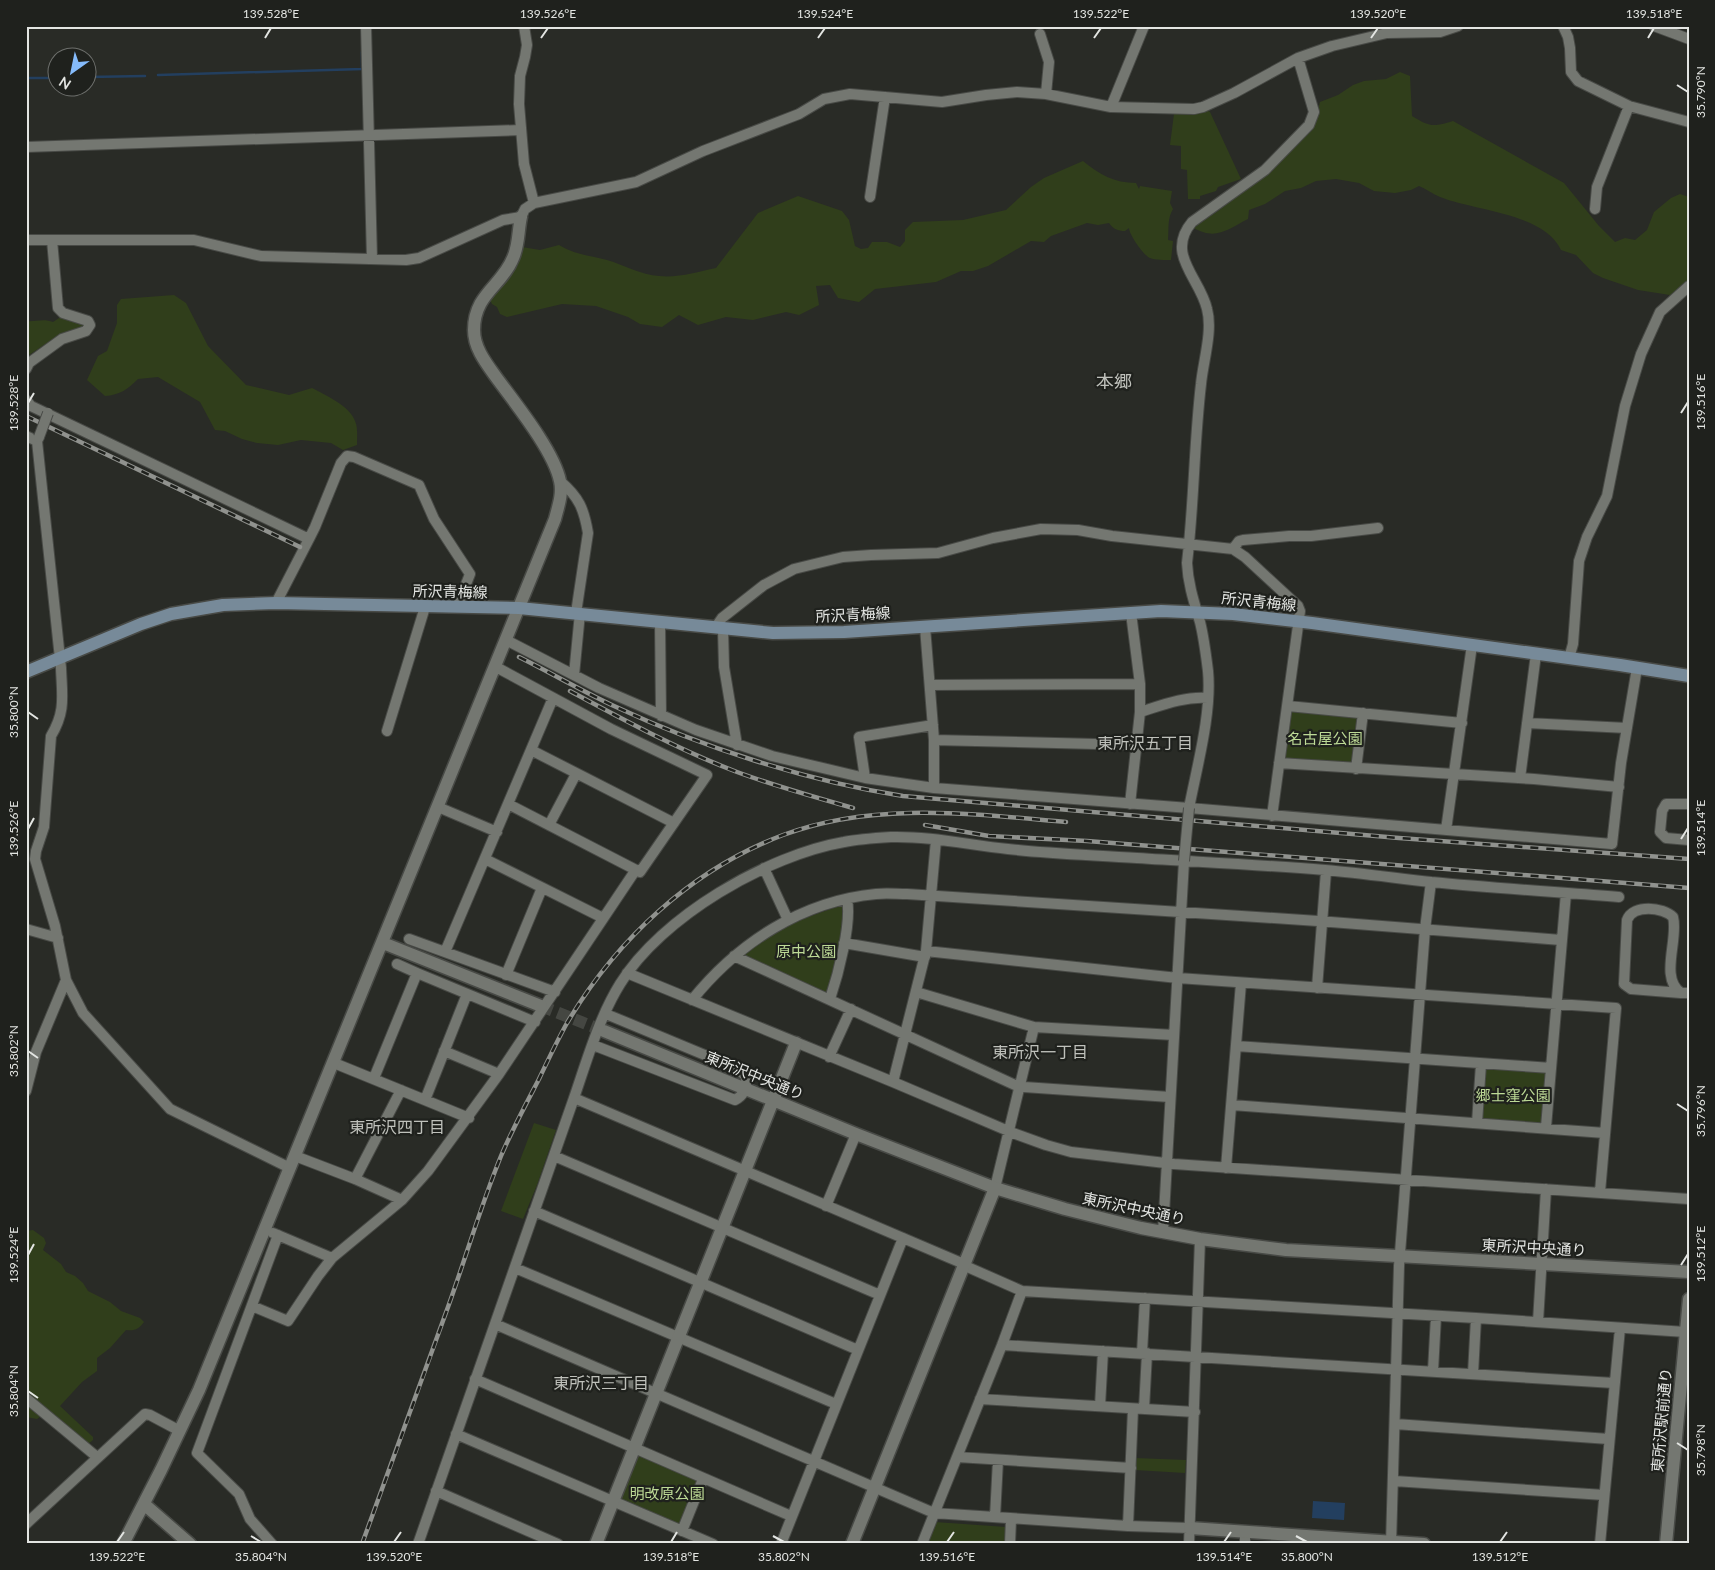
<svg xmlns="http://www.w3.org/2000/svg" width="1715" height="1570" viewBox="0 0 1715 1570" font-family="Lato,'Noto Sans JP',sans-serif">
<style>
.green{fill:#303e1b}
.water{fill:#233f5f}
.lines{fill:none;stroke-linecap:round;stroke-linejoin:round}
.stream{stroke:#233f5f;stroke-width:2.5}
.tertiary-tunnel{stroke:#454742;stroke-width:12;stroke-dasharray:12 6;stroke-linecap:butt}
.minor-casing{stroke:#484a46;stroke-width:12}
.tertiary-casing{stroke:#484a46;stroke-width:15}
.secondary-casing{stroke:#484a46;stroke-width:15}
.minor{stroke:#747771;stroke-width:10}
.tertiary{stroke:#747771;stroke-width:12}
.secondary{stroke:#778a99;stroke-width:12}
.rail-casing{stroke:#90928e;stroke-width:4.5}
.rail{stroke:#1f211d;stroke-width:2.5;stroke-dasharray:8;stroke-linecap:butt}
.minor-bridge-casing{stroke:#484a46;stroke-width:12;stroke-linecap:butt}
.minor-bridge{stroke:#747771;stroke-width:10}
.ticks{fill:none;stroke:#e3e5e2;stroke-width:2}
.labels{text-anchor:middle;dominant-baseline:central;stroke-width:4.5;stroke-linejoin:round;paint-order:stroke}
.street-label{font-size:15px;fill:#e3e5e2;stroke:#1f211d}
.park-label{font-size:15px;fill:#bdda96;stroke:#1f211d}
.neighbourhood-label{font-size:16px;fill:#bfc1bb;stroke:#1f211d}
.quarter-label{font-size:18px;fill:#bfc1bb;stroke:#1f211d}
.neatline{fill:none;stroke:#e3e5e2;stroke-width:2}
.ticks-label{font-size:12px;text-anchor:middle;fill:#e3e5e2}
</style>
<rect width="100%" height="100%" fill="#292b26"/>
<path class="green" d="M 1400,72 L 1410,76 L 1412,116 C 1430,127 1433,127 1453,121 L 1564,183 L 1599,226 L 1615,242 L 1625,238 L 1635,240 L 1647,230 L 1654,212 L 1671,198 L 1680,194 L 1689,197 L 1689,280 L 1670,295 L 1638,290 L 1603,278 L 1593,273 L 1576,255 L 1561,250 C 1544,213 1475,211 1440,197 C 1433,194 1426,189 1419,186 L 1411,190 L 1395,193 L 1374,191 L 1359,183 L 1336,179 L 1316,181 L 1301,188 L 1285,191 L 1265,204 L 1249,210 L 1248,219 C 1228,229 1216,241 1194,228 C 1208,217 1222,209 1236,197 L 1317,114 L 1320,102 L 1338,95 L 1353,85 L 1364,81 L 1386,79 Z
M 1207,110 L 1210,112 L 1241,179 L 1218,187 L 1216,191 L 1200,196 L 1200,199 L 1188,199 L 1187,170 L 1181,169 L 1181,146 L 1170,145 L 1174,114 Z
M 1083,161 C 1099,174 1114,183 1136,183 L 1139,189 L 1140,186 L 1172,191 L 1170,203 L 1173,209 C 1167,219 1169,229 1168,240 L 1173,241 L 1171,260 C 1165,260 1155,260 1150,258 C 1143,255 1129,234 1129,228 L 1125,231 C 1118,231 1113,229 1109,223 L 1098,225 L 1087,223 L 1051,236 L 1044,242 L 1031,241 L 988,266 L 973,271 L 961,271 L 936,282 L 875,289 L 859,302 L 838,298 L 830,285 L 816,286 L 819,305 L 799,315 L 786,312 L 753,320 L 726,317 L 698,325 L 679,315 L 662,327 L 640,324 L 628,317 L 596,306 L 562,304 L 507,317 L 500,314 L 497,307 L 492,304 L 489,298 L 518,263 L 522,247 L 540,250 L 559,245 C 576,255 588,255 607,260 C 624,265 641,275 659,276 C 678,278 697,272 716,268 L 758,213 L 798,196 L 842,211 L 849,220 L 855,246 L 861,249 L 868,248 L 872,242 L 887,242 L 900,247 L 905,241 L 905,230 L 913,222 L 963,220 L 1006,210 L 1031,187 L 1044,178 Z
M 174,295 L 186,303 L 208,346 L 246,385 L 289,395 L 312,388 C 325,395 350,406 355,421 C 358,427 357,438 357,445 L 343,450 L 331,443 L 301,440 L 278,445 L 257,443 L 242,439 L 225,431 L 215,430 L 200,402 L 158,377 L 138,379 C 128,389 120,395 105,396 L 87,380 L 98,356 L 107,351 L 117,323 L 117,305 L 121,299 Z
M 62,316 L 85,323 L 84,326 L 62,333 L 26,357 L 26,321 C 36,322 43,318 53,322 Z
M 1290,711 L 1358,716 L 1354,763 L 1287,760 L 1284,758 Z
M 841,906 L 845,909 L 841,943 L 828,992 L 825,994 L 745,957 L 744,953 C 774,931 805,916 841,906 Z
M 1485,1067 L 1544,1071 L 1547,1074 L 1543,1120 L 1541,1123 L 1482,1119 Z
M 534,1123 L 556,1130 L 537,1185 L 523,1219 L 501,1211 Z
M 33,1230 L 44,1238 L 46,1243 L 43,1250 L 61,1264 L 66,1272 L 75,1276 L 83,1283 L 88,1291 L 110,1302 L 121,1311 L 140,1318 L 144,1322 C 139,1329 135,1331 126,1330 L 110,1348 L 97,1358 L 97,1371 L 82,1382 L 60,1406 L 93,1437 L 93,1440 L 87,1445 L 47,1412 L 37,1419 L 26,1417 L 26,1231 Z
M 640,1455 L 699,1480 L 681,1526 L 623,1500 L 620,1497 L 637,1457 Z
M 1135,1458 L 1186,1460 L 1185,1473 L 1135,1470 Z
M 935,1522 L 1006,1527 L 1005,1544 L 926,1544 Z"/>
<path class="water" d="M 1313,1501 L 1345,1503 L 1344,1520 L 1312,1518 Z"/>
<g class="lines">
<path class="stream" d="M 158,75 L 362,69 L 362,52
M 88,77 L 145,76
M 26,78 L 58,78"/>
<path class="tertiary-tunnel" d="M 541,1006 L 604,1031"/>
<g class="minor-casing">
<path id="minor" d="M 366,26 L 372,259
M 524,26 L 527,45 L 525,57 L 520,76 L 519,104 L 524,164 L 534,203
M 1563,26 L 1568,37 L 1570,48 L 1571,72 L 1578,81 L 1629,106 L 1689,122
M 1654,26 L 1689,39
M 1040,34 L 1049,62 L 1046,94
M 1111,107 L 1144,26
M 26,147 L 521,130
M 870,197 L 885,97
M 1595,209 L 1597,187 L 1629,106
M 26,240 L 194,240 L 261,256 L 406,260 L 419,258 L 503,220 L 521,217 L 525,209 L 534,203 L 636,182 L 703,151 L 799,114 L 824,99 L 850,94 L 942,102 L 986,95 L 1017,92 L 1046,94 L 1111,107 L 1194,109 L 1203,107 L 1234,93 L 1298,58 L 1332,46 L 1387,33 L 1440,32 L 1458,26
M 26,369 L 29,363 L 62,339 L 86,331 L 90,325 L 88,321 L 63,313 L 58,308 L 52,240
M 26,400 L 31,406 L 309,539 L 276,603
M 26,436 L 37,441
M 39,437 L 37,441 L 61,668 C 62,696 66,711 51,736 L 44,827 L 36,851 L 35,859 L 55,926 L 66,980 L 83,1013 L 92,1023 L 170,1109 L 290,1168
M 560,481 C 579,497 584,509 588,533 L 576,613
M 309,539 L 315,527 L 341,463 L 347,456 L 354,457 L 419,485 L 434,519 L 470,574 L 457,607
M 1233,549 L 1239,541 L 1243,540 L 1289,536 L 1311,536 L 1378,528
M 660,621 L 661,716
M 925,627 L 934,740 L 934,788
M 715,628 L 722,618 L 764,585 L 794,569 L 843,557 L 871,555 L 938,553 L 993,538 L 1041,529 L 1078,530 L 1112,536 L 1233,549 L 1245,557 L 1298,606 L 1300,611 L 1272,816
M 723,629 L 724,667 L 737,745
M 506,640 L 599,688 L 696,730 L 772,756 L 865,778 L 934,788 L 1189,808 L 1612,844 L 1621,763 L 1637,668
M 1569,658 L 1573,644 L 1579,561 L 1587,537 L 1607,496 L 1625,406 L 1641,354 L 1660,312 L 1689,286
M 496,667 L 611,729 L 707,775 L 640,872 L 508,804
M 574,675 L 580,613
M 930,685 L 1140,684
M 1288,706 L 1462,723
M 1140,712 C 1162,705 1185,696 1208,698
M 1527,723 L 1627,728
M 387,731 L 425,607
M 934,740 L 1136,745
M 531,750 L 674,823
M 1279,763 L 1534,779 L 1619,787
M 1356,769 L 1363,713
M 865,778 L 859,737 L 933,725
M 1520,778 L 1536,654
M 1130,804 L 1140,712 L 1140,684 L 1131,613
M 1689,804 L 1666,804 L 1662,811 L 1660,832 L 1666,838 L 1689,840
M 438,807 L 497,832
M 1189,808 C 1197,766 1212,713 1208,671 C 1206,655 1204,638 1200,622 C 1194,602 1188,584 1187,563 C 1194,504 1194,444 1201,384 C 1203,362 1213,331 1207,309 C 1200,278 1165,254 1192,222 L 1265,170 L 1309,125 L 1314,112 L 1298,58
M 549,825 L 576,774
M 1446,830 L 1472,645
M 485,859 L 603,918
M 764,868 L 788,920
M 26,929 L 58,938
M 409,939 L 555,992
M 844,943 L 925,957
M 926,951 L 1178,978 L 1616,1008 L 1600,1192
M 445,952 L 553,698
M 734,956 L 1015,1085 L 1024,1087 L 1170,1097
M 397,964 L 417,973
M 627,973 L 893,1082 L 1013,1133 L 1046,1145 L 1071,1152 L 1174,1164 L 1689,1199
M 506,975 L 542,888
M 1317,988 L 1326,871
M 916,992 L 1034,1027 L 1174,1035
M 1681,993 C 1659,978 1679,939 1673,917 C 1663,907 1633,904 1627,920 L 1624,984 L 1631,989 L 1681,993 L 1689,993
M 830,999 C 838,975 852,923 847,899
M 692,1000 C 738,943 802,901 876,894 C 886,893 897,894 907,894 L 1318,921 L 1561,940
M 593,1045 L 735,1100 C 745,1095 747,1086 746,1076 L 736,1068 L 606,1014
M 1236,1046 L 1551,1068
M 444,1051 L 499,1074
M 829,1057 L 851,1009
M 334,1063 L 469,1118
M 374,1078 L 417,973 L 535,1022
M 893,1082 L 926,951 L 936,840
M 26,1091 L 36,1052 L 66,980
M 574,1098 L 964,1264
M 425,1100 L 467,994
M 1232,1105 L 1605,1133
M 1477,1123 L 1481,1064
M 1546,1127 L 1566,893
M 295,1156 L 355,1179 L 402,1200
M 554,1156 L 880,1295
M 1226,1168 L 1241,983
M 355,1179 L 401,1090
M 995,1188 L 1034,1027
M 826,1206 L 856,1134
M 534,1211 L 858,1350
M 1163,1232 L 1184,861
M 273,1233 L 332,1258
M 963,1265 L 1022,1291 L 1476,1318 L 1686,1332
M 515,1268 L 836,1404
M 252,1306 L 288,1321 L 318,1276 L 332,1258 L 402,1200 L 428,1171 L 499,1074 L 635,871
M 1538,1322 L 1546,1189
M 495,1324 L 934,1513 L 1128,1526 L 1190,1528
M 1002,1345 L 1614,1383
M 1142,1353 L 1145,1298
M 1433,1371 L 1436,1316
M 1473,1374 L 1476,1318
M 475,1379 L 791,1516
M 26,1398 L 97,1457
M 980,1399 L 1195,1412
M 1100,1406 L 1103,1351
M 1144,1409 L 1147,1353
M 1395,1424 L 1609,1439
M 456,1434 L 713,1544
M 957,1457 L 1131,1468
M 1394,1481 L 1604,1495
M 436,1491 L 558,1544
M 995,1517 L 998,1460
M 26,1524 L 145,1414 L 150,1415 L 180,1431
M 1128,1526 L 1133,1409
M 682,1531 L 703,1479
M 272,1544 L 250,1519 L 239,1494 L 197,1453 L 278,1235
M 418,1544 L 574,1098 C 587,1060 599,1018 620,984 C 661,917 768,855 844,842 C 859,839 875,838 891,837 C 930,836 969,845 1008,849 C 1051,854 1094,855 1137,858 C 1200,862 1263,865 1325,870 C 1360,873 1395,878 1431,882 C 1493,888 1556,892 1619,897
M 781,1544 L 903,1238
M 922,1544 L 1002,1345 L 1022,1291
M 1010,1544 L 1011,1519
M 1189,1544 L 1200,1239
M 1245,1544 L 1245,1532
M 1391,1544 L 1399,1266 L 1425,929 L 1431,882
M 1600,1544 L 1620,1328"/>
</g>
<g class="tertiary-casing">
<path id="tertiary" d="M 383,943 L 541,1006
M 604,1031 L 856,1134 L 995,1188 L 1065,1209 L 1141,1228 L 1200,1239 L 1286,1250 L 1689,1272
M 144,1504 L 190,1544
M 1190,1528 L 1424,1544
M 123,1544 L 161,1470 L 199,1390 L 555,519 C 558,507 563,494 560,481 C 554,451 515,403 496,377 C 486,363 474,348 474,330 C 474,294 502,286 513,258 C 519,245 518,230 521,217
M 596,1544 L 796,1043
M 852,1544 L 995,1188
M 1666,1544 L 1689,1299"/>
</g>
<g class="secondary-casing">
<path id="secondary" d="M 26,672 L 141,624 L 171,614 L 223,605 L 276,603 L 519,608 L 773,633 L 844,632 L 1161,611 L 1233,614 L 1312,623 L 1620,665 L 1689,676"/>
</g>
<use href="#minor" class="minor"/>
<use href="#tertiary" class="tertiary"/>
<use href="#secondary" class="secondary"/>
<g class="rail-casing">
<path id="rail" d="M 26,416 L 300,547
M 519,657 C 551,673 582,691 614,706 C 701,747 807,781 903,796 L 1399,838 L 1689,859
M 570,691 C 624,720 679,750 737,772 C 775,786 814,797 853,808
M 925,825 L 989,836 L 1087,841 L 1689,888
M 362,1544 C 391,1465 420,1386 448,1307 C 466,1257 481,1205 501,1156 C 512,1130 526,1104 539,1079 C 548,1060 557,1041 567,1023 C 617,939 691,870 783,835 C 874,801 972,814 1066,822"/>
</g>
<use href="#rail" class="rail"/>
<g class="minor-bridge-casing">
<path id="minor-bridge" d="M 39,437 L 48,413
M 1184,861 L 1189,808"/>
</g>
<use href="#minor-bridge" class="minor-bridge"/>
</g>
<path class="ticks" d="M 265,38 L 271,28M 541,38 L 548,28M 818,38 L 825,28M 1094,38 L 1101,28M 1371,38 L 1378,28M 1648,38 L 1654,28M 1677,85 L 1688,92M 28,403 L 34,393M 1681,413 L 1688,402M 28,712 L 38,719M 28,829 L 34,818M 1681,839 L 1688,828M 28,1051 L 38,1058M 1677,1104 L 1688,1111M 28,1255 L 34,1244M 1681,1265 L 1688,1254M 28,1391 L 38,1398M 1677,1443 L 1688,1450M 251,1536 L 261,1542M 773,1536 L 784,1542M 1296,1536 L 1307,1542M 117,1542 L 124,1532M 394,1542 L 401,1532M 671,1542 L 677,1532M 947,1542 L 954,1532M 1224,1542 L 1231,1532M 1500,1542 L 1507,1532"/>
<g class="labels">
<g class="street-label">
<text transform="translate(450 591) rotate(1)">所沢青梅線</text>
<text transform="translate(1259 601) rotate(6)">所沢青梅線</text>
<text transform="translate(853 614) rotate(-3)">所沢青梅線</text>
<text transform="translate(755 1075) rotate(22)">東所沢中央通り</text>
<text transform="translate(1134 1208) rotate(12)">東所沢中央通り</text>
<text transform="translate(1534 1247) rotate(3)">東所沢中央通り</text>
<text transform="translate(1661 1420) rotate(-85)">東所沢駅前通り</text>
</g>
<g class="park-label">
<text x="1325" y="738">名古屋公園</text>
<text x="806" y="951">原中公園</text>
<text x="1513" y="1095">郷士窪公園</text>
<text x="667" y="1493">明改原公園</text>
</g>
<g class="neighbourhood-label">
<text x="1145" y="742">東所沢五丁目</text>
<text x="1040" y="1051">東所沢一丁目</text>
<text x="397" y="1126">東所沢四丁目</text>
<text x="601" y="1382">東所沢三丁目</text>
</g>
<g class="quarter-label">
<text x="1114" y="381">本郷</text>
</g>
</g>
<rect width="1715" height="1570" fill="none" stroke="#1f211d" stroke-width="55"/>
<g transform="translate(72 72) rotate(213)"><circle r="24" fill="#1f211d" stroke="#6d6f6c"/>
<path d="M0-4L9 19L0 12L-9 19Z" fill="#85bbfb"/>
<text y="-8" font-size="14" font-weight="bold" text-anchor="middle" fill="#e3e5e2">N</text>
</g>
<rect x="28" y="28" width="1660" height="1514" class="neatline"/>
<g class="ticks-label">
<text x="271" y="18">139.528°E</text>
<text x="548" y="18">139.526°E</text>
<text x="825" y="18">139.524°E</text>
<text x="1101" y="18">139.522°E</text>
<text x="1378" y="18">139.520°E</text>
<text x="1654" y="18">139.518°E</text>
<text transform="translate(1701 92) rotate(-90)" y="4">35.790°N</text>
<text transform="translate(1701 402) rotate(-90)" y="4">139.516°E</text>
<text transform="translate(14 403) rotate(-90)" y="4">139.528°E</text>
<text transform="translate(14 712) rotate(-90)" y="4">35.800°N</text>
<text transform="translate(1701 828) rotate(-90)" y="4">139.514°E</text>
<text transform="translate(14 829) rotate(-90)" y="4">139.526°E</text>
<text transform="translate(14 1051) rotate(-90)" y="4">35.802°N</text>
<text transform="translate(1701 1111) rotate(-90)" y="4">35.796°N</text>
<text transform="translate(1701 1254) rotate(-90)" y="4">139.512°E</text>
<text transform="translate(14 1255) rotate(-90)" y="4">139.524°E</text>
<text transform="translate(14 1391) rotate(-90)" y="4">35.804°N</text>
<text transform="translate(1701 1450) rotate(-90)" y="4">35.798°N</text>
<text x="117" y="1561">139.522°E</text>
<text x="261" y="1561">35.804°N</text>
<text x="394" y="1561">139.520°E</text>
<text x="671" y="1561">139.518°E</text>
<text x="784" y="1561">35.802°N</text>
<text x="947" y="1561">139.516°E</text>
<text x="1224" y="1561">139.514°E</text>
<text x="1307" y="1561">35.800°N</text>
<text x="1500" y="1561">139.512°E</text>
</g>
</svg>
